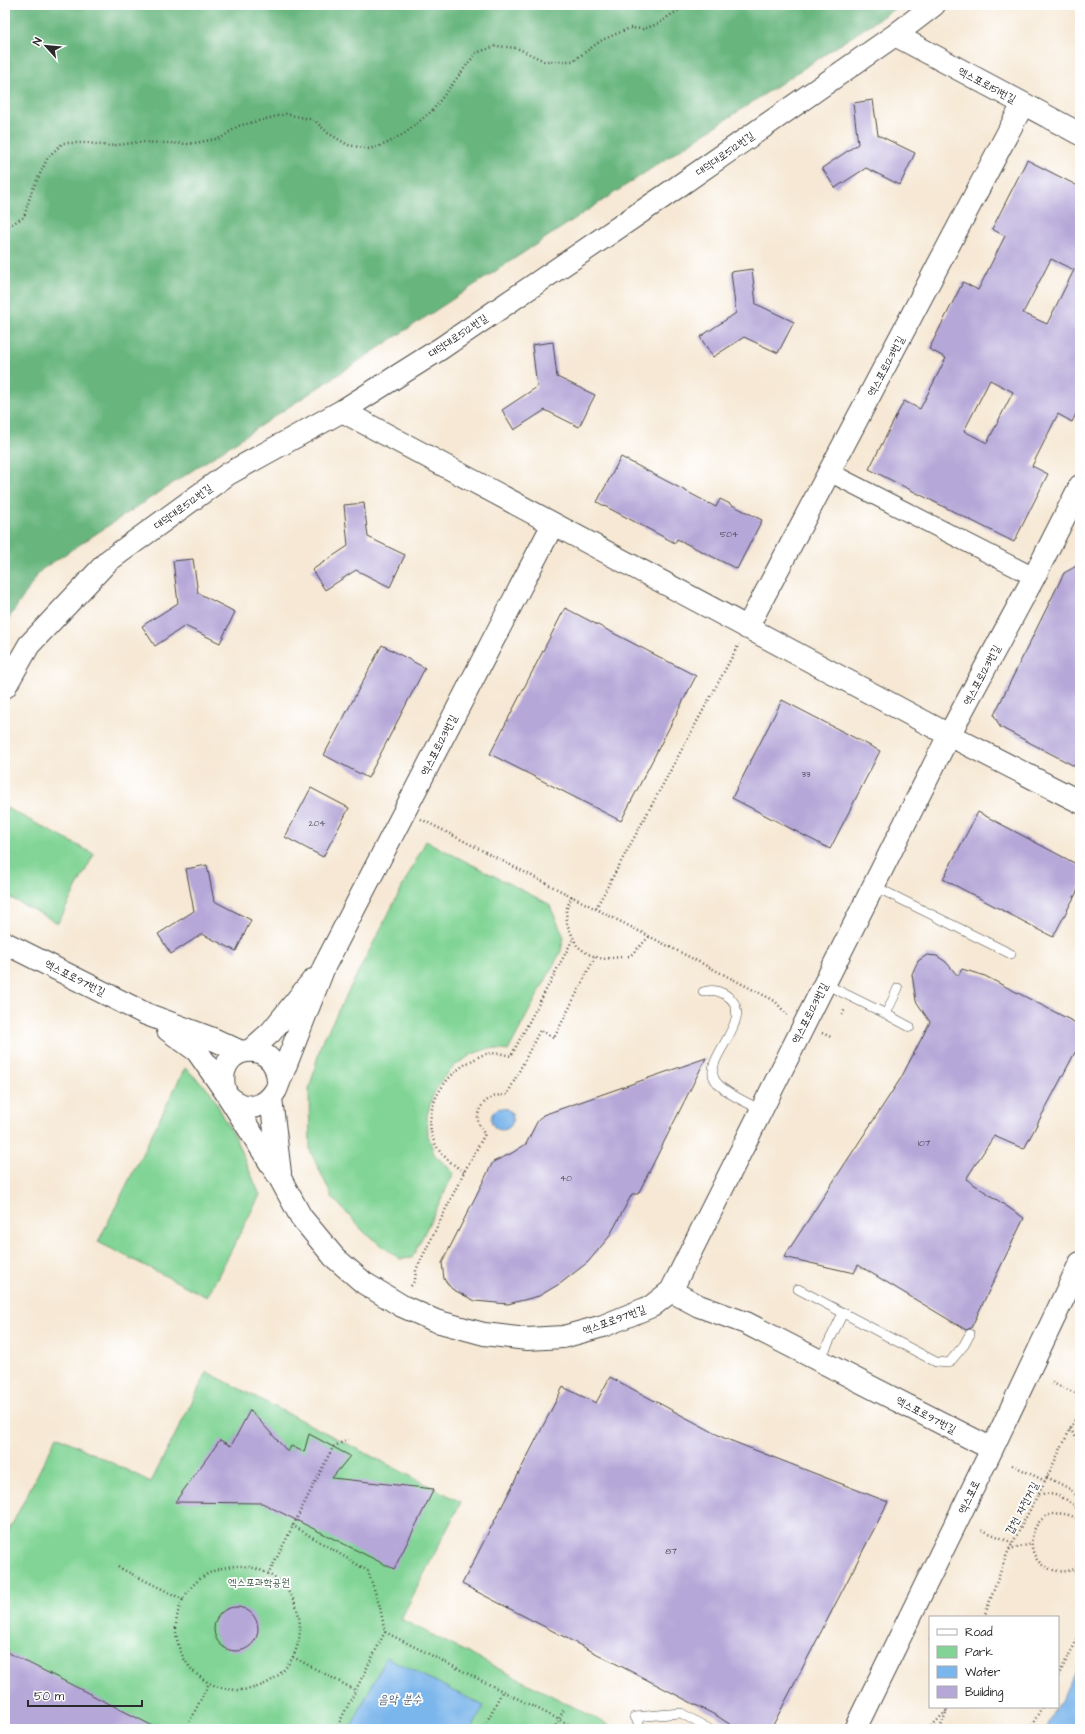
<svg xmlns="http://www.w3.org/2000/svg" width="1085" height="1734" viewBox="0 0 1085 1734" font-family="'Architects Daughter','Poor Story',sans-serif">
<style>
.green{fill:#81d495;stroke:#568060}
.forest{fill:#68b67e;stroke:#4a7054}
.water{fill:#7ab5eb;stroke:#52708b}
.building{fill:#b5a7d8;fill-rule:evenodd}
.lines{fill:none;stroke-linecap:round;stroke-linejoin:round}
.lane-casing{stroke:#494744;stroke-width:10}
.street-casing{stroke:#494744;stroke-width:20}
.secondary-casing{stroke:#494744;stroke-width:24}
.path{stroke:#494744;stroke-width:2.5;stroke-dasharray:1 3;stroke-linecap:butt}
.lane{stroke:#fff;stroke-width:9}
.street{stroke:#fff;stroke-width:18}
.secondary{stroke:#fff;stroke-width:22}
.labels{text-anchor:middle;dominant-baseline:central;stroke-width:3.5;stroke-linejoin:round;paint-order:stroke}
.number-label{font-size:9px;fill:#4e4a56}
.street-label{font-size:11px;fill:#2b2b2b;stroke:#fff}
.park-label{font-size:11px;fill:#455e4b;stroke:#fff}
.water-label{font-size:12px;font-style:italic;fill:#475b6e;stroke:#fff}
</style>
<rect width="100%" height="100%" fill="#fff"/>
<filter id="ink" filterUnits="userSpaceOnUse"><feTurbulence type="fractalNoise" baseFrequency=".025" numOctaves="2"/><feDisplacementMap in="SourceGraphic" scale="8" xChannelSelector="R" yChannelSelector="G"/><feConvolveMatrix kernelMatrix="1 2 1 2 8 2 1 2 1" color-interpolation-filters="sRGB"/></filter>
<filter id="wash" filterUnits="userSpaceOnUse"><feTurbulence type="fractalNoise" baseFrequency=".012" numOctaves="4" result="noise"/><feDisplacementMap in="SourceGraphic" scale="16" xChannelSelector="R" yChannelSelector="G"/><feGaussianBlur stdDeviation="0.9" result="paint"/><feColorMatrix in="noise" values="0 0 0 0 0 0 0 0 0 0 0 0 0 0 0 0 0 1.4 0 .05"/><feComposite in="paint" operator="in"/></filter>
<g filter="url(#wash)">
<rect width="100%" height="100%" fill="#f6e8d4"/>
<path class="green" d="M 5,807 L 94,854 L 58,923 L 5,895 Z
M 426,841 L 549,904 L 564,937 L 561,951 L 508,1051 L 490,1048 L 472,1054 L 456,1065 L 443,1078 L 433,1095 L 427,1116 L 428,1135 L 434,1154 L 454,1173 L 412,1258 L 400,1259 L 365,1233 L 332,1197 L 310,1150 L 309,1090 L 321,1044 Z
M 185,1068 L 210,1091 L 236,1140 L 260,1195 L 207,1297 L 98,1242 Z
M 207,1372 L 461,1502 L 401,1619 L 617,1729 L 5,1729 L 5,1538 L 57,1436 L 151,1482 Z"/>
<path class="forest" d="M 5,5 L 900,5 L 41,570 L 5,624 Z"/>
<path class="water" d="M491 1119a11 11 0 1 1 22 0a11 11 0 1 1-22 0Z
M 386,1657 L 484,1706 L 472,1729 L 350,1729 Z
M 1080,1664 L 1080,1729 L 1046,1729 Z"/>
<g id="blocks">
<path class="building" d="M 873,100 L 878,135 L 915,153 L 900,185 L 866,168 L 835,188 L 822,168 L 858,144 L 853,103 Z
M 1027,160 L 1080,187 L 1080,406 L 1072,422 L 1058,414 L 1032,466 L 1048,474 L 1014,542 L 869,469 L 904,401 L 920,409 L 946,358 L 929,349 L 963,282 L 978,290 L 1005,236 L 992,229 ZM 1051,259 L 1074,270 L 1047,324 L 1023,313 ZM 990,380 L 1013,392 L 987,443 L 964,431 Z
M 752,269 L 756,304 L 794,322 L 778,353 L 744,337 L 713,357 L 700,337 L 736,313 L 731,272 Z
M 553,342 L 557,377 L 595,395 L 579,427 L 545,410 L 514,430 L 502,410 L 537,387 L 532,345 Z
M 621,457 L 716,507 L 720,499 L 762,520 L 737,569 L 677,539 L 675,543 L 597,502 Z
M 364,503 L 368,537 L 405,555 L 390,587 L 356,570 L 325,590 L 312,570 L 348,546 L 344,505 Z
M 193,559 L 198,593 L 235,612 L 220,643 L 185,626 L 155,646 L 142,626 L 178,603 L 173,561 Z
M 1080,564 L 1080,769 L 1000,727 L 994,715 L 1064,573 Z
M 565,608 L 696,676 L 621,821 L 490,754 Z
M 382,645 L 425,668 L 368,778 L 324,755 Z
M 782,700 L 880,751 L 830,849 L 732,798 Z
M 311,788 L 349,808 L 323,857 L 285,837 Z
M 978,812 L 1080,866 L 1080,886 L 1053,937 L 943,879 Z
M 207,865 L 214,901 L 251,920 L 236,951 L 202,934 L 171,954 L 158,934 L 194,911 L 186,869 Z
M 927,955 L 937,956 L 946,962 L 958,976 L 962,969 L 985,976 L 1080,1025 L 1080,1043 L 1024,1149 L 994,1136 L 966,1179 L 1024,1218 L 971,1328 L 966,1330 L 858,1265 L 854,1273 L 784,1257 L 901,1078 L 930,1022 L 916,1001 L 912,974 L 918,961 Z
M 706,1058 L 638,1194 L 632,1194 L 609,1237 L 588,1262 L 561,1283 L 539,1296 L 508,1304 L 475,1301 L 452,1289 L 444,1279 L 442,1263 L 493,1162 L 512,1153 L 526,1144 L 537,1122 L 543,1115 Z
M 610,1377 L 724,1438 L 888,1502 L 771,1729 L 737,1729 L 717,1716 L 462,1584 L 563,1387 L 596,1403 Z
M 250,1410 L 288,1452 L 291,1446 L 304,1452 L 309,1434 L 350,1456 L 332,1478 L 434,1489 L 394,1569 L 262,1503 L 175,1502 L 220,1440 L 231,1446 Z
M214 1629a22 22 0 1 1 44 0a22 22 0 1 1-44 0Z
M 5,1651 L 159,1729 L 5,1729 Z"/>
</g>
</g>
<g filter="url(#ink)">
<use href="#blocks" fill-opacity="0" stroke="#494744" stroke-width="1"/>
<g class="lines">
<g class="lane-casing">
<path id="lane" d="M 874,886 L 1011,954
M 825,984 L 886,1014 L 898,988
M 703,992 C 711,989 718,990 726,995 C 759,1016 704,1056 714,1078 C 719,1091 750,1104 762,1110
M 886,1014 L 910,1027
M 798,1289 L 936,1362 L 949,1363 L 964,1345 L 970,1334
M 820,1360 L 843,1313
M 642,1729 L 635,1717 L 681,1713 L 709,1729"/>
</g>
<g class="street-casing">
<path id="street" d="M 829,472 L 1034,577"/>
</g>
<g class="secondary-casing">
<path id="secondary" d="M 895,35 L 1080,134
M 342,411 L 949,735 L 1080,802
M 747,628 L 1023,104
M 5,687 L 29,645 L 108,561 L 228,474 L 342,411 L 440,349 L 663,197 L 895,35 L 934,5
M 5,943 L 146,1014 L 213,1039 L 241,1052
M 168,1030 L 197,1051 L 225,1091
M 251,1050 L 271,1032 L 313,980
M 278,1081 C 276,1035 212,1044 225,1091 L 281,1180 L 301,1217 L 334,1257 L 364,1283 L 402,1306 L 436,1321 L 484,1334 L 527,1339 L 563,1337 L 603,1326 L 652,1306 L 671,1291 L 949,735 L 1034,577 L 1080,486
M 230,1098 C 248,1112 264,1109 276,1090 L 324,967 L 553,524
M 271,1098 L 280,1173
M 671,1291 L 699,1306 L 746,1323 L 992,1449
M 855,1729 L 992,1449 L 1080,1263"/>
</g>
<path class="path" d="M 5,228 L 24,217 L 31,193 L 48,157 L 63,143 L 88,143 L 109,146 L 141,142 L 190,144 L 221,138 L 238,126 L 286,114 L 314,120 L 328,133 L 348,145 L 369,149 L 386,144 L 405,133 L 432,111 L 476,53 L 496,46 L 517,48 L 544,61 L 573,61 L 602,40 L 630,28 L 643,29 L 658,24 L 669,16 L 688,5
M 421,819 L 775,1001 L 787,1015
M 572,896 L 566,910 L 567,924 L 577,946 L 588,954 L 603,959 L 630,956 L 650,936
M 596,908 L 739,644
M 842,1015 L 845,1009
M 822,1033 L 831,1037
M 464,1172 C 451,1163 437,1153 432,1136 C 424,1105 446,1073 473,1060 C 477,1058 482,1054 487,1054 C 495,1052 503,1054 511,1056 L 573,939
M 411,1286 L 415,1280 L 416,1270 L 464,1172 L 485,1134 C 468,1116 484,1093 507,1095 L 540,1030 L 554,1038 L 595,957
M 1052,1383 L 1080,1395
M 1070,1429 L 1080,1443
M 1012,1465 L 1045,1481
M 1047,1477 L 1070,1489 L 1080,1501
M 1039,1494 C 1055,1492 1070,1499 1080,1512
M 1080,1520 C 1033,1493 1015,1557 1050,1569 C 1061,1573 1070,1572 1080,1566
M 292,1525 L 368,1571 L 380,1607 L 385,1632 L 336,1729
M 982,1530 L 1013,1543
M 1009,1549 L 1032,1544
M176 1628a62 62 0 1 1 124 0a62 62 0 1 1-124 0Z
M 118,1567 L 184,1600
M 268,1575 L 333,1447 L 348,1439
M 984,1617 L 1007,1554 L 1047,1477 L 1080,1409
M 385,1632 L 578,1729
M 929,1640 L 930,1640
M 293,1657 L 355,1690
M 1058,1676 L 1080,1634
M 186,1729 L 209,1683
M 483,1729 L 503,1690
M 554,1729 L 564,1709
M 929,1729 L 947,1710
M 940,1729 L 948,1707
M 1030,1729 L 1042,1707"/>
<use href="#lane" class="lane"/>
<use href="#street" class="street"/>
<use href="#secondary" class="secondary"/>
</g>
</g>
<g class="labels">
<g class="number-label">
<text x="729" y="534">504</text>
<text x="806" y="774">33</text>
<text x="317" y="823">204</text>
<text x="924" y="1143">107</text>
<text x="566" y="1178">40</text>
<text x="671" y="1551">87</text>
</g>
<g class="street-label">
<text transform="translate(987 85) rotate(28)">엑스포로151번길</text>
<text transform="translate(725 154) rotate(-35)">대덕대로512번길</text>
<text transform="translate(458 336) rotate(-34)">대덕대로512번길</text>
<text transform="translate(886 366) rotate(-62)">엑스포로123번길</text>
<text transform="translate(183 507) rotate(-36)">대덕대로512번길</text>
<text transform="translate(982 675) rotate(-62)">엑스포로123번길</text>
<text transform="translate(439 745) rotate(-63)">엑스포로123번길</text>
<text transform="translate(75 978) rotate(27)">엑스포로97번길</text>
<text transform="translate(810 1013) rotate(-63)">엑스포로123번길</text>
<text transform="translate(614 1320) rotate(-20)">엑스포로97번길</text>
<text transform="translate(926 1415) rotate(28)">엑스포로97번길</text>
<text transform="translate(969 1497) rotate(-64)">엑스포로</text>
<text transform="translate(1022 1508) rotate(-62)">갑천 자전거길</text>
</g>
<g class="park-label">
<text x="259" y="1582">엑스포과학공원</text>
</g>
<g class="water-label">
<text x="400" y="1699">음악 분수</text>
</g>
</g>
<rect width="1085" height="1734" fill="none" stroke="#fff" stroke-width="20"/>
<rect x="929" y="1616" width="130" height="92" fill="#ffffff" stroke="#aaaaaa"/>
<rect x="937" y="1629" width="20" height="6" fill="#ffffff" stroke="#aaaaaa"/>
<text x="965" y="1636" font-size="12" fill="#2b2b2b">Road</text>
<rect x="937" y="1646" width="20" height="12" fill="#81d495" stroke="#aaaaaa"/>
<text x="965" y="1656" font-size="12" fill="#2b2b2b">Park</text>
<rect x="937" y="1666" width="20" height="12" fill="#7ab5eb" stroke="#aaaaaa"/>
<text x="965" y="1676" font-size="12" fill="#2b2b2b">Water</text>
<rect x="937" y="1686" width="20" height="12" fill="#b5a7d8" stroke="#aaaaaa"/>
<text x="965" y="1696" font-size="12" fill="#2b2b2b">Building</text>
<g transform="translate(46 46) rotate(297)" stroke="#ffffff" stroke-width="3" paint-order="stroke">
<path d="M0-3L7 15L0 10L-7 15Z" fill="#2b2b2b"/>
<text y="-6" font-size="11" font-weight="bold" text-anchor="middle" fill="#2b2b2b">N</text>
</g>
<path d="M28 1700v6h114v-6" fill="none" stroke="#2b2b2b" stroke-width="2"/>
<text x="34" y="1700" font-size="12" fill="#2b2b2b" stroke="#ffffff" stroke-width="3" paint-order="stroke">50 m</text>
</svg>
